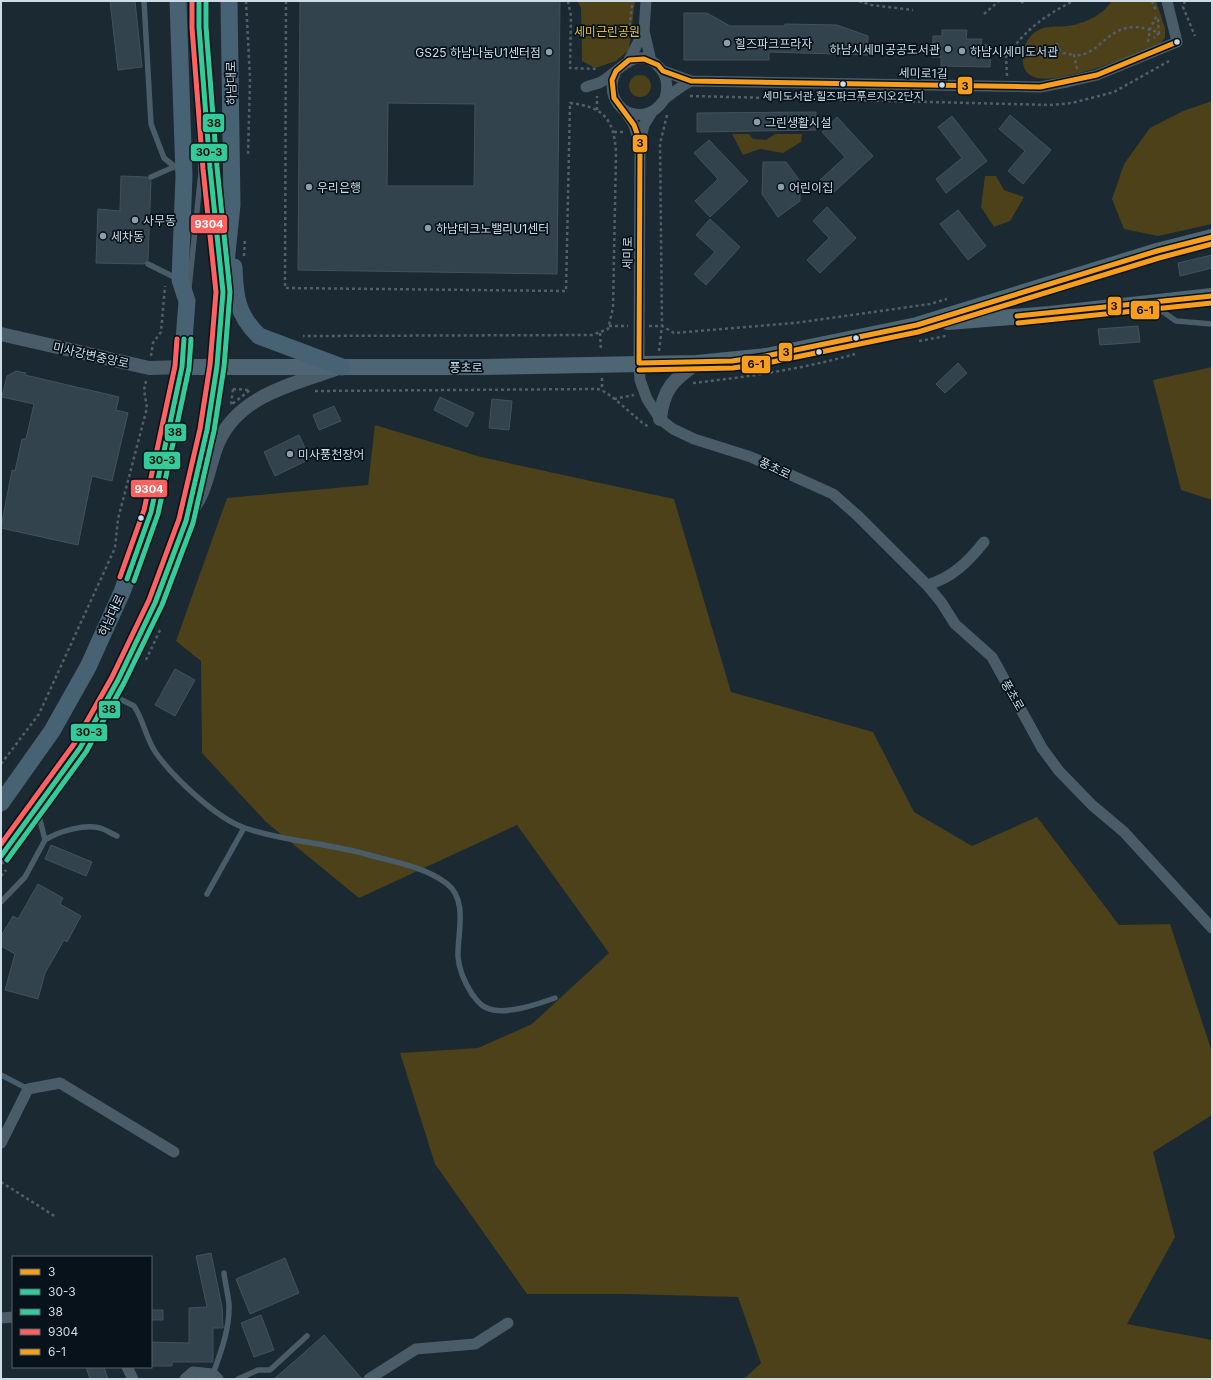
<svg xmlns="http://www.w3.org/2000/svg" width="1213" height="1380" viewBox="0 0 1213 1380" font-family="Inter,'Noto Sans KR',sans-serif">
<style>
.green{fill:#4c4119}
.building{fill:#33434d;stroke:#45515a;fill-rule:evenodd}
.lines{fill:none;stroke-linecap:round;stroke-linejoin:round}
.path{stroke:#505f68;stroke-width:2.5;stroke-dasharray:3 3;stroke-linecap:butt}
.service{stroke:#495c68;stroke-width:5.5}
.minor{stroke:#495c68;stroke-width:11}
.tertiary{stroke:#495c68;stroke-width:14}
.secondary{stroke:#4e6674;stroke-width:16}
.primary{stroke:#476272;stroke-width:17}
.bus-1-casing{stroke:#07121a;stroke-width:8}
.bus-2-casing{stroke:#07121a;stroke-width:8}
.bus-3-casing{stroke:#07121a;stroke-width:8}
.bus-4-casing{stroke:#07121a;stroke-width:8}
.bus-5-casing{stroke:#07121a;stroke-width:8}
.bus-1{stroke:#f99d1c;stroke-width:5}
.bus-2{stroke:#3c9;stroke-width:5}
.bus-3{stroke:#3c9;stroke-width:5}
.bus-4{stroke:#ff6060;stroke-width:5}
.bus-5{stroke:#f99d1c;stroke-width:5}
.bus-dot{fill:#cddce7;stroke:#07121a;stroke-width:1.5}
.poi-dot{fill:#8e9da8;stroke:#07121a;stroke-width:1.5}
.labels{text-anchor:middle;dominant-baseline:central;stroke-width:3.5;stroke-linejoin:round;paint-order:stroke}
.bus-label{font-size:11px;fill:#cddce7;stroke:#07121a}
.park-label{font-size:12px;fill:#e7bc32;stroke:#07121a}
.poi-label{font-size:12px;fill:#cddce7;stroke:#07121a;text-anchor:start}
.street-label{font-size:12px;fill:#cddce7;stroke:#07121a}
.line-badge{stroke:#07121a;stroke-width:1.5}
.badge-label{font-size:11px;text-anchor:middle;font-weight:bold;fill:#fff}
.pale-badge-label{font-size:11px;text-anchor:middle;font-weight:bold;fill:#111}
</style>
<rect width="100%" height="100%" fill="#1a2932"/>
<path class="green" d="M 577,1 L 635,1 L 629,50 L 616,61 L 595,68 L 582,61 L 581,8 Z
M 1112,1 L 1156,1 L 1165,28 L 1165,38 C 1162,41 1159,45 1156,47 C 1151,50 1142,52 1136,54 C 1112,63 1061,83 1037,78 C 1029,76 1024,71 1023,63 C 1022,57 1022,49 1026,43 C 1038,21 1055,29 1074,25 C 1089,21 1103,14 1112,1 Z
M629 86a11 11 0 1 1 22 0a11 11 0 1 1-22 0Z
M 1212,101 L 1212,224 L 1158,236 L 1124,229 L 1112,199 L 1124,164 L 1150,128 L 1183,111 Z
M 732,134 L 749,134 L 753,139 L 766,140 L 775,134 L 802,134 L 801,142 L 783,153 L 760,149 L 743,155 Z
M 985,176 L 996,176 L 1004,190 L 1024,197 L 1010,221 L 994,227 L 981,207 Z
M 1212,367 L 1212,500 L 1181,490 L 1153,380 Z
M 375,425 L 481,457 L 674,499 L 731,692 L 873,732 L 914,812 L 972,846 L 1037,817 L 1119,925 L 1170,924 L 1212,1052 L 1212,1115 L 1153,1152 L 1175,1237 L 1127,1324 L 1212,1340 L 1212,1379 L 744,1379 L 761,1363 L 738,1297 L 626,1294 L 527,1294 L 435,1164 L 400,1053 L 478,1048 L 532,1024 L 609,953 L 517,825 L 359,898 L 266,822 L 202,753 L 201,661 L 176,641 L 227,498 L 368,485 Z"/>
<path class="building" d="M 110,1 L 135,1 L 142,67 L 118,70 Z
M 300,1 L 560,1 L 557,274 L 298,270 ZM 388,103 L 475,104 L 474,186 L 387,186 Z
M 684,13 L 707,13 L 730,26 L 785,26 L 785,24 L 837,25 L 868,36 L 868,55 L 769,52 L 769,60 L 684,60 Z
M 942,30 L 967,30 L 966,39 L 982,39 L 981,45 L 991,45 L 990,67 L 941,66 L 941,57 L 932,57 L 933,36 L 942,36 Z
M 816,112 L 816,130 L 697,132 L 697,113 Z
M 1010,115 L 1051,150 L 1023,184 L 1008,171 L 1025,151 L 999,129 Z
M 952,116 L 987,161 L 946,193 L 936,179 L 962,158 L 938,127 Z
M 837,117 L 873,156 L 832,194 L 819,181 L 845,157 L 822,132 Z
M 709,140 L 748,181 L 710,217 L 695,201 L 718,179 L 694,153 Z
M 763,162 L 786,162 L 800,181 L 800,201 L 778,217 L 762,194 Z
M 121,176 L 147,177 L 151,181 L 148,260 L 144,264 L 96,263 L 98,209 L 120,211 Z
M 827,207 L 856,238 L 820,273 L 807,260 L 829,238 L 813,221 Z
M 958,210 L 986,246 L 968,260 L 940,224 Z
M 710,219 L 740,247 L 706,285 L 694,274 L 715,252 L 696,235 Z
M 1212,255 L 1212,268 L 1180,276 L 1178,263 Z
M 1138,326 L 1140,342 L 1100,345 L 1098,329 Z
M 958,363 L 967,373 L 945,393 L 936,384 Z
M 16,371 L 26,373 L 25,375 L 119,397 L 116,410 L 128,413 L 112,481 L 92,476 L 78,545 L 1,528 L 12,470 L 15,471 L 22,439 L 26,439 L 34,404 L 2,397 L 7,376 Z
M 440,397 L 474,413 L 467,427 L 434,410 Z
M 492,399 L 512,401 L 509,430 L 489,428 Z
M 334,406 L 341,421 L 319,430 L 313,415 Z
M 299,435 L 310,459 L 275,476 L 264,452 Z
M 175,669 L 195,680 L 175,716 L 155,705 Z
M 51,845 L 92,862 L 86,876 L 45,859 Z
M 38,884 L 63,898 L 60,904 L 81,916 L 67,942 L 64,940 L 45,973 L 38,999 L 5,990 L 15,954 L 1,946 L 1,936 L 13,916 L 18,919 Z
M 211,1253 L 222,1307 L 223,1328 L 213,1328 L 213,1362 L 172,1362 L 172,1366 L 151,1366 L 151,1342 L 189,1343 L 189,1308 L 207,1307 L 196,1256 Z
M 285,1258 L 299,1293 L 250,1314 L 236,1279 Z
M 151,1310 L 163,1310 L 163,1320 L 151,1320 Z
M 261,1315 L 274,1350 L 254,1357 L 241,1323 Z
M 324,1335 L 362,1379 L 274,1379 L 305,1352 Z
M 86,1367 L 104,1367 L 108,1379 L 90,1379 Z"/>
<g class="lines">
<path class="path" d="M 246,1 L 250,78 L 248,156
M 286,1 L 285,288 L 566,291 L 570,103 C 604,107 614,119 616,153 L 613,308 L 608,329 L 592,335 L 303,336
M 568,1 L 571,16 L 570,68 L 598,69
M 859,1 L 871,5 L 913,10
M 1021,1 L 1024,4
M 1152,1 L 1156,11
M 1185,1 L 1183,7 L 1195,36
M 984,14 L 999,1
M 1158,19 L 1159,33
M 629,32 L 632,5
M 1148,42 L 1150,29 L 1157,15
M 1057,43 L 1058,48 L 1063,53 L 1074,55
M 1077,69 L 1074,55 C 1102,59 1109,11 1159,33 L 1154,38
M 1007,76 L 1006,57 C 1026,29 1043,17 1073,1
M 690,96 L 1051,105 L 1072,103 L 1114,92 L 1169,61
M 597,110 L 597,96
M 614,132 L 625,132
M 244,256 L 245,239
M 609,326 L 628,326
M 649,326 L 662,326 L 674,333 L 795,323 L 930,304 L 947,299
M 600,333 L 601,351
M 919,341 L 946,336
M 659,351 L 662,326 L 660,144 L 667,115
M 151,356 L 153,343 L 161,332 L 165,286
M 602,378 L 602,390
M 693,383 C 747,377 803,369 855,354
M 233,389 L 250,390 L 231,405 Z
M 315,391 L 597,389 C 612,392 633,418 649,427
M 614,399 L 634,395
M 146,660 L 161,628
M 1,764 L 39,714 L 115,548 L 118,519 L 147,408 L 144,390 L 146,381
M 1,876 L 6,870
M 1,1182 L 56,1217"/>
<path class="service" d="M 144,1 L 151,124 L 164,158 L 179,170
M 199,1 L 199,27 L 210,168 L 219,260
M 151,177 L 176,166
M 148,264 L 178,279
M 189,288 L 201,172 L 192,1
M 1155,306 L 1176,321 L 1212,324
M 122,700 L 134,706 C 144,721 146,739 156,753 C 173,777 217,819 245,828 C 286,842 329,843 369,855 C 395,862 424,867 446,883 C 469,900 457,934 458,957 C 459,970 465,983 472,994 C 476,999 480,1006 487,1008 C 504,1016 538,1004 555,998
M 45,840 C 59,831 87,823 103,829 C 108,831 112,834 117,836
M 207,894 L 244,828
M 1,902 L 25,877 L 45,840 L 38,812
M 1,1075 L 28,1089
M 213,1374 C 221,1352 230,1328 229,1304 C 228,1294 225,1283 224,1273
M 238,1379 L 258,1370 L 270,1370 L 307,1336"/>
<path class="minor" d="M 646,1 L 644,31 L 651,61
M 629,60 L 644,31
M 616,71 C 611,83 610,93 618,104 C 627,117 648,118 659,106 C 662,103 664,99 667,97 C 675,91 682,86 691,81
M 663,71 L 691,81 L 1040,87 L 1067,82 L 1097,75 L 1177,42 L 1167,1
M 586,87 C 591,85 597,84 601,82 C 619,72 637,43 659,67 C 668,76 668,87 665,98
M 625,111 L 634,125 L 639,141
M 652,112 L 644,125 L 640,142 L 639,363 L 640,380 L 647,399 L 660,419 L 673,429 L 694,439 L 751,457 L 813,485 L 833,494 L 858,516 L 927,585 L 941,602 L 955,624 L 992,657 L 1042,748 L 1059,771 L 1092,805 L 1124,832 L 1212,928
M 927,585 C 952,578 968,562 984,542
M 1,1143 L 28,1089 L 60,1083 L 174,1152
M 1,1318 L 13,1317
M 127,1367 L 133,1379
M 185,1379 L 193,1372 L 213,1374 L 218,1379
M 369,1379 L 416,1349 L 475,1344 L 508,1323"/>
<path class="tertiary" d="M 1,334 L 149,368 L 182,367
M 660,419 C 663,389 673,380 697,363
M 192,511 C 195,505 200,498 202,492 C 209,476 211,459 218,443 C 239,395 292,385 336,369"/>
<path class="secondary" d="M 948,322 L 1050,314 L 1212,296
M 182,367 L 482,367 L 697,363 L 766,356 L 917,325 L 1157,251 L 1212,237"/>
<path class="primary" d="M 234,267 C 235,296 237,315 259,336 L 342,367
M 1,803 L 52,731 L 88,667 L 122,592 L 151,512 L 169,434 L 182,367 L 187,301 L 180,280 L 184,176 L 178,1
M 1,856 L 80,748 L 118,680 L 155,603 L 186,521 L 207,430 L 217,366 L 223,292 L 232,205 L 229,1"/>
<g class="bus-1-casing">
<path id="bus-1" d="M 1017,316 L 1212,296
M 639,363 L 640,142 L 634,125 L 614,98 L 612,80 L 616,71 L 629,60 L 644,59 L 658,65 L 663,71 L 691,81 L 1040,87 L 1097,75 L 1177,42
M 639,363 L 732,361 L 766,356 L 917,325 L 1157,251 L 1212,237"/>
</g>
<g class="bus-2-casing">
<path id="bus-2" d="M 127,579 L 151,512 L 182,367 L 184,339
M 1,856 L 80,748 L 118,680 L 155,603 L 186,521 L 207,430 L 217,366 L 223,292 L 210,168 L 199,27 L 199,1"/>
</g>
<g class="bus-3-casing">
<path id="bus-3" d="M 134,581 L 158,514 L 189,368 L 191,339
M 7,860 L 86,752 L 124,683 L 162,605 L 193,523 L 214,431 L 224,367 L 230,292 L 217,167 L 206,27 L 206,1"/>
</g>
<g class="bus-4-casing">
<path id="bus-4" d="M 120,577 L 144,510 L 175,366 L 177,339
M 1,844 L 74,744 L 112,677 L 149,600 L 179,519 L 200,429 L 210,365 L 216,292 L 203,169 L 192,28 L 192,1"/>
</g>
<g class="bus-5-casing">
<path id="bus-5" d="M 1018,323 L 1212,303
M 639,370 L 733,368 L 767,363 L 918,332 L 1159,258 L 1212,244"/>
</g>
<use href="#bus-1" class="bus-1"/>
<use href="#bus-2" class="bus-2"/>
<use href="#bus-3" class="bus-3"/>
<use href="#bus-4" class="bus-4"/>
<use href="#bus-5" class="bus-5"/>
</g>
<g class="bus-dot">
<circle cx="1177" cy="42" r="3.5"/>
<circle cx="843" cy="84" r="3.5"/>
<circle cx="942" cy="85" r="3.5"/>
<circle cx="856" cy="338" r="3.5"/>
<circle cx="819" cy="352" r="3.5"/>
<circle cx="141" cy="518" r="3.5"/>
</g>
<g class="poi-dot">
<circle cx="727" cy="43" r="4"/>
<circle cx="948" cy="49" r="4"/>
<circle cx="962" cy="51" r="4"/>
<circle cx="549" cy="52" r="4"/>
<circle cx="757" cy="122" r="4"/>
<circle cx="309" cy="187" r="4"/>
<circle cx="781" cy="187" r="4"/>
<circle cx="135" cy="220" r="4"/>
<circle cx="428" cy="228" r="4"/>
<circle cx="103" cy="236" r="4"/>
<circle cx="290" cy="454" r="4"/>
</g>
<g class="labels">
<g class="bus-label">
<text x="843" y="96">세미도서관.힐즈파크푸르지오2단지</text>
</g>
<g class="park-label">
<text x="607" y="31">세미근린공원</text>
</g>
<g class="poi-label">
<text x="735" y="43">힐즈파크프라자</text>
<text x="940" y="49" text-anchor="end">하남시세미공공도서관</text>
<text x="970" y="51">하남시세미도서관</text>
<text x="541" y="52" text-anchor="end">GS25 하남나눔U1센터점</text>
<text x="765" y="122">그린생활시설</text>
<text x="317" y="187">우리은행</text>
<text x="789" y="187">어린이집</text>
<text x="143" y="220">사무동</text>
<text x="436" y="228">하남테크노밸리U1센터</text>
<text x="111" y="236">세차동</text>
<text x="298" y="454">미사풍천장어</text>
</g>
<g class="street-label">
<text transform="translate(923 73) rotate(1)">세미로1길</text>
<text transform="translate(231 83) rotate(-91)">하남대로</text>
<text transform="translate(627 253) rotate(-90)">세미로</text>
<text transform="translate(91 355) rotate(13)">미사강변중앙로</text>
<text x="466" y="367">풍초로</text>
<text transform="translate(775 468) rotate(25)">풍초로</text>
<text transform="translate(111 615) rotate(-65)">하남대로</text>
<text transform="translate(1013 695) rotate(60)">풍초로</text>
</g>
</g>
<g class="line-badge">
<rect x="957" y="76" width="16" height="19" rx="4" fill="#f99d1c"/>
<rect x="202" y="113" width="23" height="20" rx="4" fill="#3c9"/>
<rect x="632" y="134" width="16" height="19" rx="4" fill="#f99d1c"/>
<rect x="190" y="143" width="38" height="19" rx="4" fill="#3c9"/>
<rect x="190" y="214" width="38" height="20" rx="4" fill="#ff6060"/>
<rect x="1107" y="296" width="15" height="20" rx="4" fill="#f99d1c"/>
<rect x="1130" y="300" width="30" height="20" rx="4" fill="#f99d1c"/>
<rect x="778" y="342" width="15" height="20" rx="4" fill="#f99d1c"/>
<rect x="741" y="355" width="30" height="19" rx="4" fill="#f99d1c"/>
<rect x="164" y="423" width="23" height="19" rx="4" fill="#3c9"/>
<rect x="143" y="451" width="38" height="19" rx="4" fill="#3c9"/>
<rect x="130" y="479" width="38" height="19" rx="4" fill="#ff6060"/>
<rect x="98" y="700" width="23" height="19" rx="4" fill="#3c9"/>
<rect x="70" y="723" width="38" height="19" rx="4" fill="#3c9"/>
</g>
<g class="badge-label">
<text x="209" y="228">9304</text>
<text x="149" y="493">9304</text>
</g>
<g class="pale-badge-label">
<text x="965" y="90">3</text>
<text x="214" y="127">38</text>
<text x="640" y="147">3</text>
<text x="209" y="156">30-3</text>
<text x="1114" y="310">3</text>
<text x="1145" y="314">6-1</text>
<text x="786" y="356">3</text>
<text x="756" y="368">6-1</text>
<text x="175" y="436">38</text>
<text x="162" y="464">30-3</text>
<text x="109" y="713">38</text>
<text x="89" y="736">30-3</text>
</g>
<rect width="1213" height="1380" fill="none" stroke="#cddce7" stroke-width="4"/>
<rect x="12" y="1256" width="140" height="112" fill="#07121a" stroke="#56636c"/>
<rect x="20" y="1269" width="20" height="6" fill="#f99d1c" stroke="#56636c"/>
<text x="48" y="1276" font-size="12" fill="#cddce7">3</text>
<rect x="20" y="1289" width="20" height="6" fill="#33cc99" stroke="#56636c"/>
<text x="48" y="1296" font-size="12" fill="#cddce7">30-3</text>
<rect x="20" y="1309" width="20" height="6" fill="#33cc99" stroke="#56636c"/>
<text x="48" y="1316" font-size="12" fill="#cddce7">38</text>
<rect x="20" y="1329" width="20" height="6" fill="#ff6060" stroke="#56636c"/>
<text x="48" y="1336" font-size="12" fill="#cddce7">9304</text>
<rect x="20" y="1349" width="20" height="6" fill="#f99d1c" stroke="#56636c"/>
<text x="48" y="1356" font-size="12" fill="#cddce7">6-1</text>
</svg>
